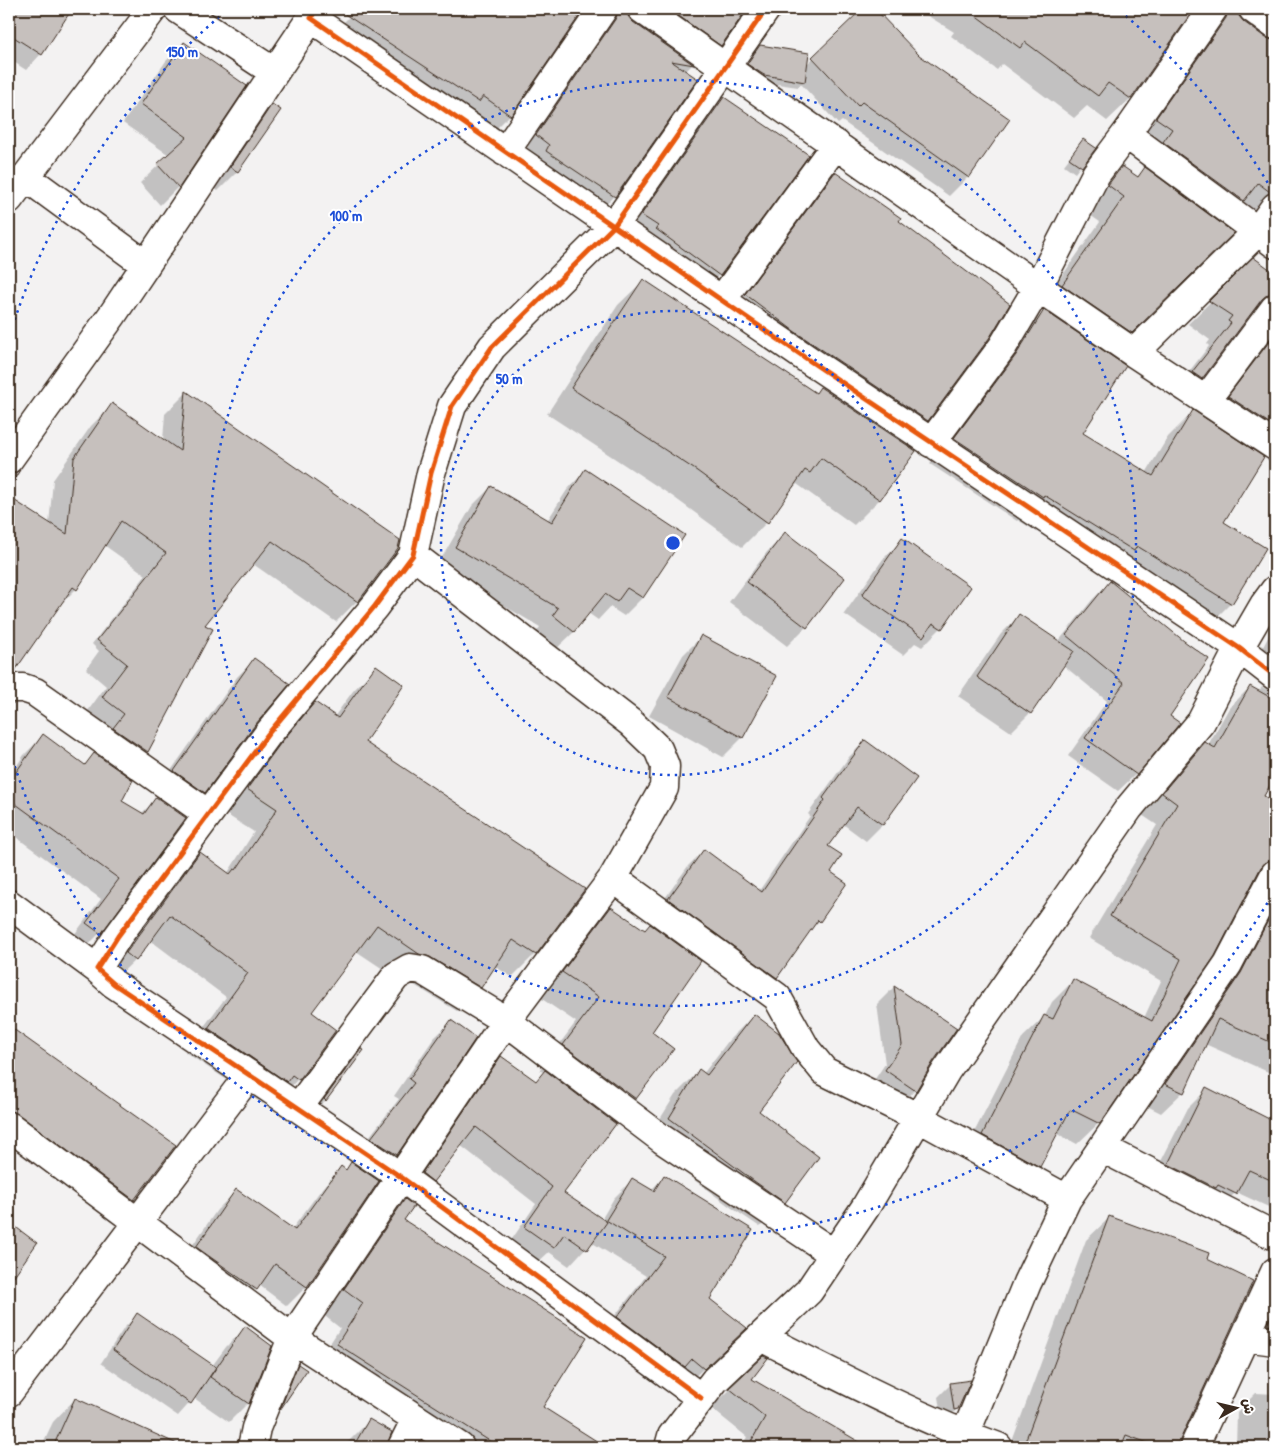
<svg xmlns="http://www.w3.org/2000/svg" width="1284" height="1456" viewBox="0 0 1284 1456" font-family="'Patrick Hand','Playpen Sans Arabic',sans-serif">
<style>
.shadow{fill:#0003}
.building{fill:#c6c0bd;stroke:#3b2a1e}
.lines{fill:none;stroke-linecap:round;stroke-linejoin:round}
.minor-casing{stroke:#3b2a1e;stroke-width:31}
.minor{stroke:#fff;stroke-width:28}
.cycleway-casing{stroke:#fff;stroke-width:8}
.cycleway{stroke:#e8590c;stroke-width:5}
.ring{fill:none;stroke:#1d4ed8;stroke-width:2.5;stroke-dasharray:2.5 5}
.centre{fill:#1d4ed8;stroke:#fff;stroke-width:2.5}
.ring-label{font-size:15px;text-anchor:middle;font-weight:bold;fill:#1d4ed8;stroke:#fff;stroke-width:4;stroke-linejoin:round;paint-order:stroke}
</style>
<rect width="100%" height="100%" fill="#f3f2f2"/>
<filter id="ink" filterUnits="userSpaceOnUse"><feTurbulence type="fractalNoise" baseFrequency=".02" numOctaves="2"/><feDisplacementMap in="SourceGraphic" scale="10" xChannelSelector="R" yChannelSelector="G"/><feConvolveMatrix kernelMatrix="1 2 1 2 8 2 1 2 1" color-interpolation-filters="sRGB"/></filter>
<g filter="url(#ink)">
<path class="shadow" d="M 9,9 L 70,9 L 41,54 L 26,70 L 9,59 Z
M 357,9 L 774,9 L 751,19 L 740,17 L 720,45 L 697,68 L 692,65 L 685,72 L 614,196 L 590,220 L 513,159 L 588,19 L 577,17 L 510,115 L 486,139 L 343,23 Z
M 864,9 L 873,9 L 918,56 L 968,177 L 949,196 L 842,121 L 838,124 L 801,84 L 798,87 L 757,81 L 744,69 L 760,46 L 807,64 Z
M 917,9 L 1275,9 L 1275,216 L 1266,225 L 1236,207 L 1219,224 L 1232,233 L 1108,355 L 1082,434 L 1146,473 L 1168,437 L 1193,412 L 1206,421 L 1265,342 L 1253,315 L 1248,316 L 1201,378 L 1178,401 L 1170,396 L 1209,346 L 1207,344 L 1210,340 L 1188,324 L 1254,259 L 1275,274 L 1275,459 L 1261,448 L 1255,453 L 1222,522 L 1231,603 L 1206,628 L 1108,575 L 1018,520 L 1017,521 L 930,464 L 991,382 L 1019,337 L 1043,313 L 1038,310 L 1100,222 L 1084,211 L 1097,193 L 1122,168 L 1136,178 L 1146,168 L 1141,165 L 1150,153 L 1134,141 L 1199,18 L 1188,16 L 1130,99 L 1107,121 L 1087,106 L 1074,118 L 1002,64 L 997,70 L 951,36 L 954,32 Z
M 185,43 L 245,86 L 178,187 L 160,205 L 140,183 L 169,155 L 123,123 L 166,61 Z
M 724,98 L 719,275 L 701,293 L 624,233 L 706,117 Z
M 272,106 L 279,111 L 237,172 L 218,191 L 212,187 L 253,125 Z
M 1083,140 L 1094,148 L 1075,173 L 1064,165 Z
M 835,174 L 897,221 L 927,420 L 905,442 L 772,352 L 725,316 L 813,196 Z
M 643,281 L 815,394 L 821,388 L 914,451 L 879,500 L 854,525 L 797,484 L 785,496 L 767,522 L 742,547 L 672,496 L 547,414 L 618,305 Z
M 186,393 L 357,601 L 336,622 L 253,564 L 203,625 L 211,629 L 147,752 L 126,773 L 93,750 L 104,736 L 82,719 L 106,686 L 86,669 L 99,651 L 92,644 L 146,575 L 104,545 L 76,589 L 59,606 L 9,676 L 9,542 L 13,536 L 49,525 L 53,480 L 91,426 L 112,405 L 163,440 L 165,414 Z
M 9,422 L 13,424 L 9,430 Z
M 585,471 L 642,598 L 624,616 L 610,607 L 598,620 L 588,613 L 574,632 L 555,650 L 535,634 L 540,627 L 437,566 L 472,506 L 491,487 L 547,521 L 567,490 Z
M 786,533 L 806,627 L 787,646 L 729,602 L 767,552 Z
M 902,540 L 941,628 L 922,647 L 915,643 L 903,655 L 844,614 L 883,559 Z
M 1110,582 L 1183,642 L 1168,717 L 1136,774 L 1118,791 L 1068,756 L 1107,701 L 1063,665 L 1030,713 L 1011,732 L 958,696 L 1001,634 L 1020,615 L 1058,642 L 1092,600 Z
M 1275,624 L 1275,774 L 1263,796 L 1275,803 L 1275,1075 L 1205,1044 L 1183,1092 L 1161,1113 L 1145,1105 L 1260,881 L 1253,879 L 1099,1123 L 1077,1144 L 1056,1133 L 1039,1166 L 1018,1187 L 962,1156 L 1023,1037 L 1045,1016 L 1052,1002 L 1073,981 L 1144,1018 L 1161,981 L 1089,938 L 1157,825 L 1142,815 L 1184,764 L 1205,743 L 1208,745 L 1229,708 L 1250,687 L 1258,692 L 1262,687 L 1267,690 L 1252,676 L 1263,647 Z
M 702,636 L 775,677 L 742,738 L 723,757 L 649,716 L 683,655 Z
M 254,660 L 254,724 L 204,792 L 187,809 L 158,789 L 237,677 Z
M 376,667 L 363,742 L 535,954 L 512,977 L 494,966 L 480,987 L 457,1011 L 406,980 L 395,977 L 356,951 L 311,1012 L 298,1079 L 275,1103 L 269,1098 L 263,1104 L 185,1052 L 226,997 L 150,940 L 135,960 L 111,983 L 103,977 L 177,877 L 200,853 L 227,874 L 254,832 L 224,813 L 257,769 L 292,727 L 315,703 L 334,717 L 353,691 Z
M 43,736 L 84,765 L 95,755 L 121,801 L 141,814 L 157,798 L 185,818 L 100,933 L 81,952 L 68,943 L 101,899 L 9,832 L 9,777 L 24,755 Z
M 865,741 L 915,778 L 882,825 L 866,841 L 843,824 L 827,846 L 829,872 L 819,921 L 811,929 L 776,977 L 760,993 L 653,915 L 688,866 L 704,850 L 759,891 L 810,816 L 808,814 L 849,757 Z
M 611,908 L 650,1032 L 672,1050 L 635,1099 L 611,1122 L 562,1193 L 601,1220 L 614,1198 L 633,1179 L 650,1191 L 664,1177 L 726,1347 L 684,1387 L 599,1336 L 646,1276 L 591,1242 L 569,1266 L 549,1252 L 536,1264 L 508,1245 L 536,1204 L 460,1145 L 433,1181 L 416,1197 L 406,1190 L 484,1075 L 501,1058 L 535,1082 L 544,1073 L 540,1070 L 576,1022 L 539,997 L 587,933 Z
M 894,987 L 955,1029 L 932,1061 L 915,1090 L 898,1108 L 869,1088 L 885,1064 L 877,1004 Z
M 754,1015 L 757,1112 L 784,1202 L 760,1227 L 729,1206 L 645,1143 L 675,1095 L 699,1071 L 703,1074 L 729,1040 Z
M 451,1022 L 474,1038 L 396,1154 L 379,1171 L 355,1155 L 399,1099 L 394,1096 L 434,1038 Z
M 9,1028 L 174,1145 L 133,1200 L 111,1222 L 9,1145 Z
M 362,1050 L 326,1100 L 301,1125 L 337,1075 Z
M 1207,1089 L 1275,1123 L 1275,1210 L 1236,1192 L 1216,1212 L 1150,1183 L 1188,1108 Z
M 352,1164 L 377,1181 L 306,1287 L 287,1306 L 259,1285 L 237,1308 L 178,1266 L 217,1210 L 236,1191 L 292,1229 L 323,1187 L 342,1168 L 345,1171 Z
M 405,1201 L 402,1220 L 542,1407 L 600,1445 L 599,1447 L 438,1447 L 314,1368 L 340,1328 L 321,1313 L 381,1225 Z
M 1109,1218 L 1179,1440 L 1177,1447 L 1010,1447 L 1086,1240 Z
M 9,1224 L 36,1243 L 9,1280 Z
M 137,1315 L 212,1366 L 226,1347 L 245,1328 L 271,1346 L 248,1403 L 229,1422 L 194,1398 L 178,1416 L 101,1363 L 124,1328 Z
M 764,1357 L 750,1380 L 854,1441 L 851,1447 L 741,1447 L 747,1437 L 711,1408 Z
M 299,1366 L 306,1370 L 279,1409 L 264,1425 L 280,1384 Z
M 951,1384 L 957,1409 L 944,1422 L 942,1422 L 938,1397 Z
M 1256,1393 L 1275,1394 L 1275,1447 L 1236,1447 L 1237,1412 Z
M 75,1399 L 180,1447 L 41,1447 L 53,1422 Z
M 369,1421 L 391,1433 L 386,1447 L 343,1447 Z"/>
<path class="building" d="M 9,9 L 72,9 L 42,55 L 9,34 Z
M 337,9 L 584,9 L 511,116 L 483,96 L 479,102 Z
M 618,9 L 627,9 L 628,16 L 633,22 L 694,65 L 671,61 L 698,79 L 615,197 L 546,151 L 549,145 L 536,135 L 616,18 Z
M 669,9 L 747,9 L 721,46 Z
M 862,9 L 875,9 L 919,55 L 1010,119 L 969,178 L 862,102 L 858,106 L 812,57 Z
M 967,9 L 1194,9 L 1131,99 L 1108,83 L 1098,96 L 1025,42 L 1020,48 Z
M 1228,9 L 1238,9 L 1239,16 L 1244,22 L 1266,38 L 1275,40 L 1275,192 L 1270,192 L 1258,183 L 1244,201 L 1163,142 L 1172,129 L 1156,118 L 1226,18 Z
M 184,42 L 247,86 L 179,188 L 157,164 L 187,137 L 141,104 Z
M 760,45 L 809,53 L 805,82 L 764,75 L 747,64 Z
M 724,97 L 809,155 L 720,276 L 656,229 L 658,226 L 641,215 Z
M 272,104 L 281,110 L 238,172 L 230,167 Z
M 1083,139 L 1096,148 L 1082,167 L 1069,158 Z
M 1122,166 L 1138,177 L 1145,167 L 1234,233 L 1132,333 L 1062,285 L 1124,197 L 1108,185 Z
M 835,172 L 901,218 L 899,221 L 1010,304 L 990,337 L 928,421 L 794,331 L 745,294 Z
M 1253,257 L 1275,273 L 1275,293 L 1268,294 L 1262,299 L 1202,379 L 1192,372 L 1231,323 L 1228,321 L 1232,316 L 1209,301 Z
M 643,279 L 816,393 L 820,387 L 916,451 L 880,500 L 821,458 L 810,473 L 805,470 L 768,523 L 697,471 L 571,388 Z
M 1044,310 L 1126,366 L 1083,433 L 1153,476 L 1193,410 L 1264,457 L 1224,522 L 1266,548 L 1232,604 L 1137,546 L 1134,551 L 1044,495 L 1043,497 L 954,438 L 1016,355 Z
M 1275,334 L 1275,427 L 1228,396 Z
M 186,391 L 400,540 L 398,548 L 358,602 L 272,541 L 205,625 L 213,629 L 148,752 L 113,728 L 124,714 L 102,697 L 127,664 L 97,640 L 166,553 L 121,521 L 77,590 L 73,587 L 14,672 L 9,672 L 9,497 L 67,534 L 74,458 L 112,403 L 180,451 Z
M 585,469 L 685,535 L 643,598 L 627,588 L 617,602 L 605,594 L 574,632 L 553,615 L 558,608 L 455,547 L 491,486 L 552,522 Z
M 20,470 L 9,488 L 9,474 L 15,473 Z
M 785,532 L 845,578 L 807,628 L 747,582 Z
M 902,538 L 971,587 L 942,629 L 933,623 L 923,637 L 862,595 Z
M 1110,581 L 1184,641 L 1209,659 L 1170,716 L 1180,723 L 1137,775 L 1085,738 L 1124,683 L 1066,635 Z
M 1019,614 L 1074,651 L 1031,714 L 977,677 Z
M 701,635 L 777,676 L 743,738 L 668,697 Z
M 254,658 L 290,684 L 255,725 L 205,793 L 174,771 Z
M 376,665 L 404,685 L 365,742 L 585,889 L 536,955 L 513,940 L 481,988 L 430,957 L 419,954 L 377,925 L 312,1012 L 336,1030 L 299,1080 L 292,1075 L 287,1082 L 208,1028 L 248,973 L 170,915 L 136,961 L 126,953 L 200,852 L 230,874 L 234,869 L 236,870 L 277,809 L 247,789 L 280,744 L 315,702 L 338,718 Z
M 1250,686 L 1275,700 L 1275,776 L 1264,796 L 1275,802 L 1275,859 L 1267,861 L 1261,867 L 1215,956 L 1100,1124 L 1074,1111 L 1074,1112 L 1070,1110 L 1040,1167 L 982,1135 L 1044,1015 L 1053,1019 L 1073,979 L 1152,1021 L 1181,959 L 1110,916 L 1177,804 L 1162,793 L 1205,742 L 1215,748 Z
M 43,734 L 85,765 L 94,753 L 133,780 L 122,801 L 144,814 L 156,797 L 186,818 L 101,934 L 86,923 L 119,879 L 9,799 L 9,782 Z
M 865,740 L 917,778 L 883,825 L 857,807 L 828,846 L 842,855 L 831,872 L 847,883 L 820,922 L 818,920 L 777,978 L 668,899 L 704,849 L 762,892 L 825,800 L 823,798 Z
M 611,907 L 645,930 L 650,924 L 701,961 L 652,1032 L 674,1049 L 636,1099 L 563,1045 L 599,997 L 562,972 Z
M 1275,907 L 1275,1044 L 1218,1019 L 1184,1093 L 1165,1084 L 1241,973 Z
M 894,986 L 957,1028 L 933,1062 L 916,1091 L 885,1070 L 902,1045 Z
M 754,1014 L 779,1033 L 797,1062 L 759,1111 L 819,1157 L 785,1203 L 754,1181 L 669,1118 L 699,1069 L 707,1075 Z
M 451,1020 L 476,1038 L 397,1155 L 371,1138 L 414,1083 L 409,1079 Z
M 9,1026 L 176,1145 L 134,1200 L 18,1114 L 9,1111 Z
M 361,1049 L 364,1050 L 326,1101 L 324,1099 Z
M 501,1056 L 536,1081 L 545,1070 L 616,1124 L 564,1193 L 607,1222 L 587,1250 L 564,1234 L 554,1248 L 524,1227 L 552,1187 L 476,1127 L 433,1182 L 422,1173 Z
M 1206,1087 L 1275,1122 L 1275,1182 L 1249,1170 L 1236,1194 L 1218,1185 L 1216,1188 L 1168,1164 Z
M 351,1162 L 379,1181 L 307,1287 L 275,1264 L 257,1290 L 196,1247 L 236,1189 L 295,1230 L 341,1166 L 346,1170 Z
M 664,1175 L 753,1230 L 710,1299 L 747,1328 L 704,1369 L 692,1359 L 685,1367 L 617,1317 L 664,1256 L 606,1220 L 632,1178 L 654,1191 Z
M 405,1199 L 414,1206 L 404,1220 L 587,1337 L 543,1407 L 606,1447 L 499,1447 L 337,1344 L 363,1303 L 344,1289 Z
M 1109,1216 L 1209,1253 L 1207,1259 L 1253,1281 L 1180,1440 L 1179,1447 L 1159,1447 L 1126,1435 L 1121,1447 L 1023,1447 Z
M 9,1222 L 37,1243 L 9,1283 Z
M 137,1313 L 216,1367 L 191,1404 L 113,1350 Z
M 245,1326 L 272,1346 L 249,1404 L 210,1377 Z
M 763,1356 L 768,1358 L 752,1379 L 868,1447 L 748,1447 L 765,1417 L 729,1388 Z
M 298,1364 L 307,1370 L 280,1410 Z
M 971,1380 L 958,1409 L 954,1410 L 950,1383 Z
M 75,1398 L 184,1447 L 53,1447 Z
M 369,1419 L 392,1432 L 386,1447 L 353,1447 Z"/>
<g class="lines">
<g class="minor-casing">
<path id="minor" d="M 178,9 L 274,72
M 316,9 L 311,18 L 810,361 L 1239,648 L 1275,676
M 642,9 L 1038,287 L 1134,353 L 1275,446
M 1253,9 L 1275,25
M 1126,134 L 1275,244
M 505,152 L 603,9
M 26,177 L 146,265
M 9,199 L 153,9
M 721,301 L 836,144
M 1134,353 L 1257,232 L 1275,207
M 1206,400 L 1275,308
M 931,443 L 1003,346 L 1038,287 L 1096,174 L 1126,134 L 1213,9
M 9,459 L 113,314 L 311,18
M 9,688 L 23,688 L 35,692 L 208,814
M 613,878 L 777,997 L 806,1049 L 824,1071 L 917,1117 L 1067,1199
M 9,904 L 97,969
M 298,1108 L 396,976 L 410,968 L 422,970 L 506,1021 L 662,1139 L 834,1254
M 9,1126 L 292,1338 L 460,1447
M 1102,1148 L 1275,1236
M 761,1337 C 838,1376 916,1417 998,1447
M 1245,1337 L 1275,1341
M 9,1392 L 249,1075
M 701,1398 L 401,1177 L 114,984 L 97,969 L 118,936 L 268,734 L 375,606 L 413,555 L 431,473 L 452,406 L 492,347 L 614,226 L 766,9
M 252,1447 L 256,1428 L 292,1338 L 506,1021 L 613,878 L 664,788 L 665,766 L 658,749 L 631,723 L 413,555
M 402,1447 L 416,1419
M 669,1447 L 672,1436 L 715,1380 L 809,1291 L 865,1208 L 946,1071 L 1129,808 L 1201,722 L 1239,648 L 1264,605 L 1275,590
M 960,1447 L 1027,1283 L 1067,1199 L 1228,964 L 1275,874
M 1194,1447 L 1275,1272"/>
</g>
<use href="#minor" class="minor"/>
<g class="cycleway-casing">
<path id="cycleway" d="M 316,9 L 311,18 L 810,361 L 1239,648 L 1275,676
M 701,1398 L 401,1177 L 114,984 L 97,969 L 118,936 L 268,734 L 375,606 L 413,555 L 431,473 L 452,406 L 492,347 L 614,226 L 766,9"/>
</g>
<use href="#cycleway" class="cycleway"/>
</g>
</g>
<g class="ring">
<circle cx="673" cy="543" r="232"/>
<circle cx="673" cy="543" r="463"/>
<path d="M1275 890A695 695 0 0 1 10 752M10 334A695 695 0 0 1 226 11M1120 11A695 695 0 0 1 1275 195"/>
</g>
<circle cx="673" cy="543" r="8" class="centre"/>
<g class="ring-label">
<text x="182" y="57">150 m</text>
<text x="346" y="221">100 m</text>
<text x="509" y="384">50 m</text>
</g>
<rect width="1284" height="1456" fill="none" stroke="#fff" stroke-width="30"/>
<rect x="15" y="15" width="1254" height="1426" fill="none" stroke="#3b2a1e" stroke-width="2" filter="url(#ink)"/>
<g transform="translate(1236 1408) rotate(82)" stroke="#ffffff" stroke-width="4" paint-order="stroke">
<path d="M0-4L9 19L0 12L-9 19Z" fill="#3b2a1e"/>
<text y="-8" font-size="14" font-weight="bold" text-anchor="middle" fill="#3b2a1e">ش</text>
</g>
</svg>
